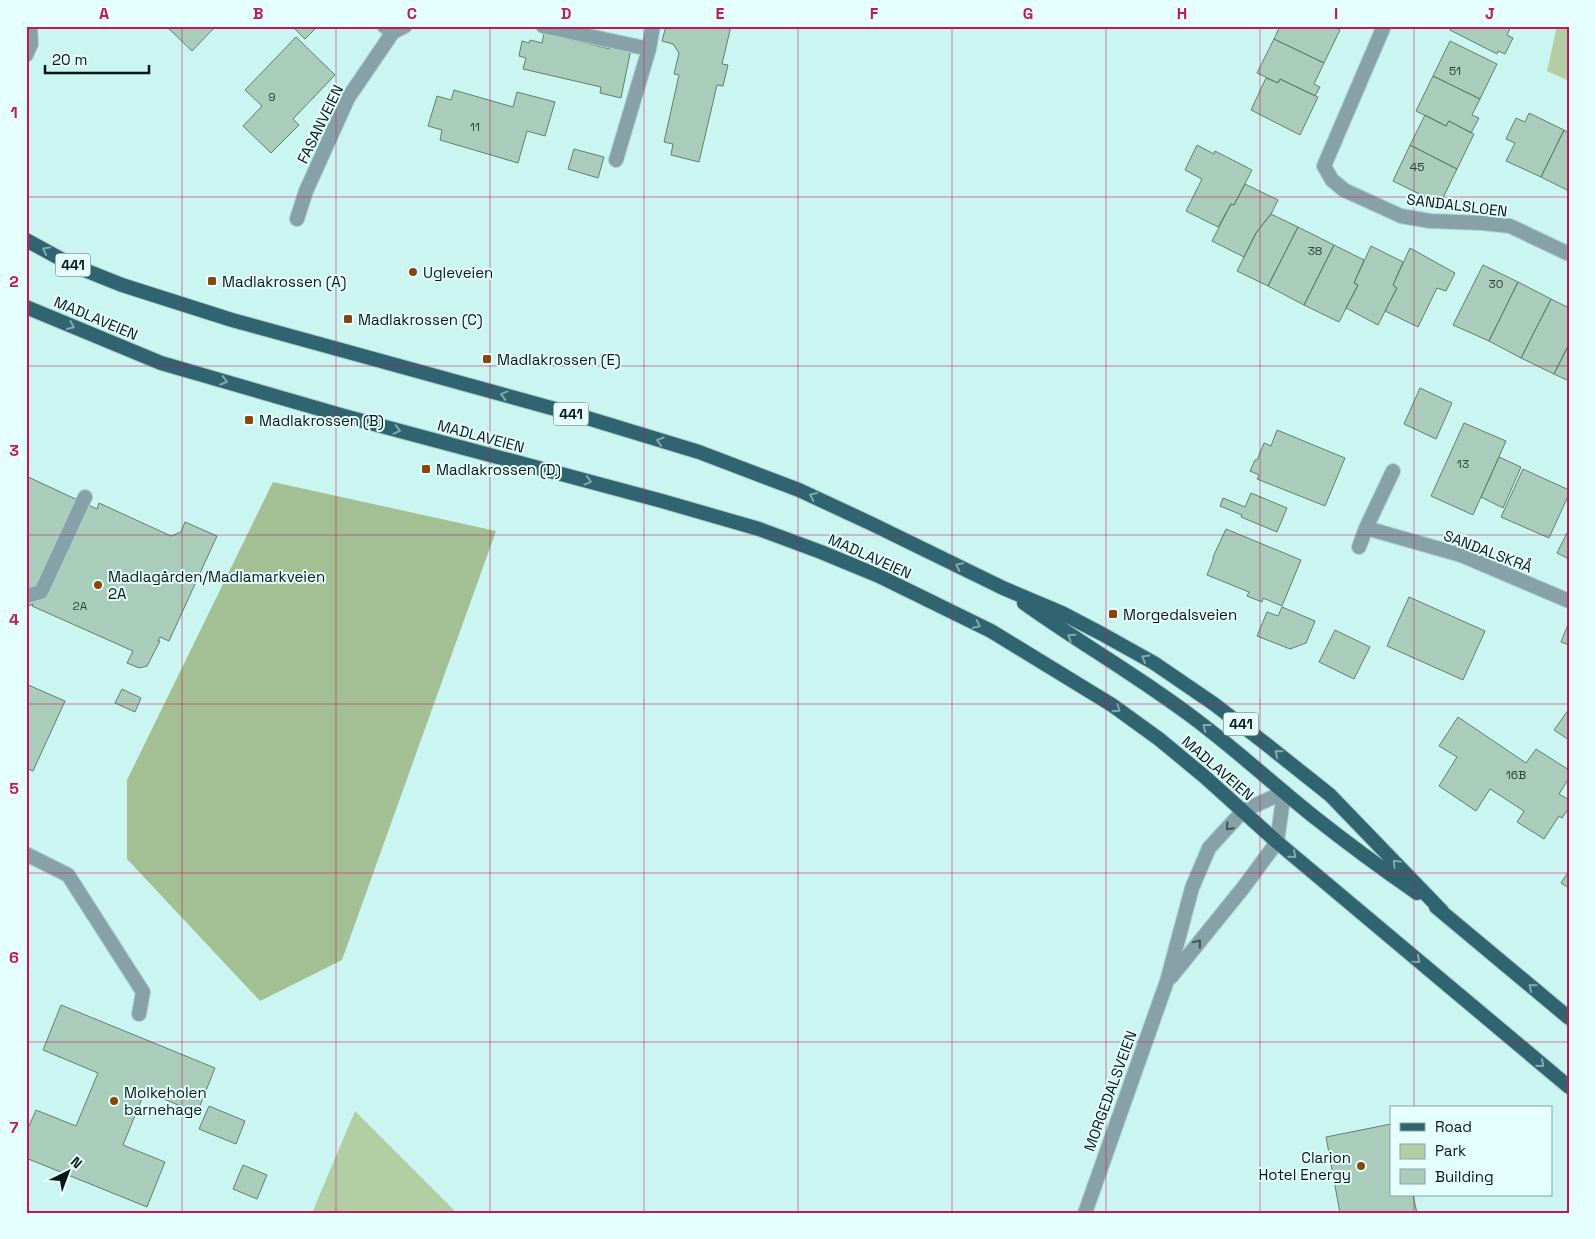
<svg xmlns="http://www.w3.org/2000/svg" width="1595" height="1239" viewBox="0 0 1595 1239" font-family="'Space Grotesk',sans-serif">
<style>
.green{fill:#b2cea4}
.forest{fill:#a2c094}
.building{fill:#aaccba;stroke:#60806f}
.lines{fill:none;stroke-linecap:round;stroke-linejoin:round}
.service-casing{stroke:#acd1ce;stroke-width:16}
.minor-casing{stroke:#acd1ce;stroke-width:16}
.tertiary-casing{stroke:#acd1ce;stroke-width:16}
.primary-casing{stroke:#acd1ce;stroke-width:16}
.service{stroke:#87a1a8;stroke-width:14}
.minor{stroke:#87a1a8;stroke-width:14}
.tertiary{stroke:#87a1a8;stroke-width:14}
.primary{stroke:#2f6470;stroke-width:14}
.oneway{stroke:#81aaaf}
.oneway2{stroke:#415558}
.grid{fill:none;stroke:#c2185b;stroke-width:1;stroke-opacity:0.55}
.poi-dot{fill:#87470e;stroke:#e5fffc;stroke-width:2}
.labels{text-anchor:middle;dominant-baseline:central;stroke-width:4;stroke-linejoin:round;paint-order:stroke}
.number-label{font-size:12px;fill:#30443f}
.shield{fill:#e5fffc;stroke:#4a5d5b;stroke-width:1}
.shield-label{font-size:14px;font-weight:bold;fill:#071716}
.street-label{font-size:15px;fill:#071716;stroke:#e5fffc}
.poi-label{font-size:15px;fill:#071716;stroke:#e5fffc;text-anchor:start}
.neatline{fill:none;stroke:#c2185b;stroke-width:2}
.grid-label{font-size:16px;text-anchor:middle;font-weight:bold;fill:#c2185b}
</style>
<rect width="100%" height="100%" fill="#cbf5f1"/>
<path class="green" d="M 1557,26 L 1569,26 L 1569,81 L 1547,71 Z
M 355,1111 L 457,1213 L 312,1213 Z"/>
<path class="forest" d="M 273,482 L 496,531 L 342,960 L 260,1001 L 127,859 L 127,780 Z"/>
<path class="building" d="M 166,26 L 220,26 L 214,28 L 192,51 Z
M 292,26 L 318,26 L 305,39 Z
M 666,26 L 731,26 L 722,64 L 728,65 L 723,86 L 717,85 L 699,162 L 671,155 L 673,144 L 664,142 L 679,75 L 674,74 L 679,53 L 673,44 L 662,41 Z
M 1280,26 L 1333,26 L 1340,30 L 1324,63 L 1274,39 Z
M 1452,26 L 1511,26 L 1507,35 L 1513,38 L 1505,54 L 1498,51 L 1497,54 L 1450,30 Z
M 544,33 L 610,49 L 611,44 L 631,49 L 621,98 L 600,93 L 601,87 L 523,69 L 526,58 L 519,56 L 522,41 L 529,43 L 530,40 L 542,43 Z
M 296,37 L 335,75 L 293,119 L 299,125 L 271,153 L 243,126 L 262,106 L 245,90 Z
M 1274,39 L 1324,63 L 1314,84 L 1320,87 L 1315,96 L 1280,79 L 1278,83 L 1257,73 Z
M 1450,41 L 1497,64 L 1480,99 L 1433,76 Z
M 1433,76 L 1480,99 L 1472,115 L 1479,118 L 1471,133 L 1449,121 L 1446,126 L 1416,111 Z
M 1266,78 L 1278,83 L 1280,79 L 1318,97 L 1300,135 L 1251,110 Z
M 454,90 L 513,107 L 517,92 L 555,102 L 545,136 L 527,131 L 518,163 L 440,140 L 442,130 L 428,126 L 437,96 L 451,100 Z
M 1529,113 L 1564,130 L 1541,177 L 1506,161 L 1515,143 L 1506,139 L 1516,118 L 1525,122 Z
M 1425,115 L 1446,126 L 1449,121 L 1474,134 L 1457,169 L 1410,145 Z
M 1564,130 L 1569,133 L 1569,191 L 1541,177 Z
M 1197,145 L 1214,154 L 1215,151 L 1252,170 L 1234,205 L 1231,204 L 1218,227 L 1186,211 L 1202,179 L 1185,170 Z
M 1410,145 L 1457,169 L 1440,204 L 1393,181 Z
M 574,149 L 604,157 L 598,178 L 568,169 Z
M 1245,184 L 1278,200 L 1271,214 L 1256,233 L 1244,257 L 1212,241 L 1231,204 L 1234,205 Z
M 1271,214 L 1298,227 L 1268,286 L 1237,271 L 1256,233 Z
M 1298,227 L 1334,245 L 1304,305 L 1268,286 Z
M 1334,245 L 1364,260 L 1354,283 L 1358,285 L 1339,322 L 1304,305 Z
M 1371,246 L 1403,262 L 1393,285 L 1397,288 L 1378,325 L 1346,308 L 1358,285 L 1354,283 Z
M 1410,248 L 1455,273 L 1446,291 L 1437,288 L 1418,327 L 1385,311 L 1397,288 L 1393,285 Z
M 1483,265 L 1518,282 L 1489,341 L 1453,325 Z
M 1518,282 L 1551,299 L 1521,358 L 1489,341 Z
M 1551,299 L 1569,308 L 1569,344 L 1554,374 L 1521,358 Z
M 1569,344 L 1569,381 L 1554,374 Z
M 1420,388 L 1452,403 L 1436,439 L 1404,424 Z
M 1464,423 L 1506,441 L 1473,515 L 1431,496 Z
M 1277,430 L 1345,458 L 1325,506 L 1257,479 L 1259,475 L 1250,471 L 1255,460 L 1257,460 L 1264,443 L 1271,446 Z
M 1499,457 L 1521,467 L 1503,508 L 1481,497 Z
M 1523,469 L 1569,490 L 1569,494 L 1549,538 L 1501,517 Z
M 26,476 L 97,509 L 99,503 L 171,536 L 181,532 L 185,522 L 217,536 L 169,641 L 160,637 L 158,641 L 160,641 L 147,666 L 139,668 L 127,663 L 133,651 L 32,606 L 33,604 L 26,607 Z
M 1251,493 L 1287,508 L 1277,532 L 1241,517 L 1242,515 L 1220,506 L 1223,498 L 1245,507 Z
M 1226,529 L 1301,560 L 1282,606 L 1263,598 L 1262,602 L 1247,596 L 1249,592 L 1207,575 L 1213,560 L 1213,557 Z
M 1569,529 L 1569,559 L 1557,553 Z
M 1409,597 L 1485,631 L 1463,680 L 1387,646 Z
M 1282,607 L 1315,621 L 1306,643 L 1290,649 L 1257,636 L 1267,612 L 1278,616 Z
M 1569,622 L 1569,645 L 1561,642 Z
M 1335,630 L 1370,647 L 1354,679 L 1319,662 Z
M 26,684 L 65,701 L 33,771 L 26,768 Z
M 122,689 L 141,698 L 135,712 L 115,703 Z
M 1569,709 L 1569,740 L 1554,730 Z
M 1458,717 L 1526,763 L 1536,749 L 1569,770 L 1569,778 L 1559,794 L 1569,800 L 1567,804 L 1569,805 L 1569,808 L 1562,818 L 1559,816 L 1544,839 L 1517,822 L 1524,811 L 1490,789 L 1476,811 L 1439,786 L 1457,757 L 1439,746 Z
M 1569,871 L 1569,888 L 1561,883 Z
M 61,1005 L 215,1068 L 197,1113 L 145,1091 L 123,1145 L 165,1162 L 147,1207 L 26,1158 L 26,1133 L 36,1110 L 76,1126 L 98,1073 L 43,1050 Z
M 209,1106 L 245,1121 L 236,1144 L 199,1129 Z
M 1391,1124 L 1391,1195 L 1413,1195 L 1417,1213 L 1340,1213 L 1326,1137 Z
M 243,1165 L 267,1175 L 257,1199 L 233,1189 Z"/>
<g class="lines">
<g class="service-casing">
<path id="service" d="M 543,26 L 649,49
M 616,160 L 649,49 L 653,26
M 297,219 L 306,191 L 348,98 L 393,32 L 405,26
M 26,596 L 41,592 L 85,497
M 26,854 L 68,875 L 143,992 L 139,1014"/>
</g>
<g class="minor-casing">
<path id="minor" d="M 384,26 L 393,32
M 1384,26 L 1324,166 L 1332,180 L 1344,190 L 1401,216 L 1430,221 L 1482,223 L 1510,226 L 1569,254
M 26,55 L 31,44 L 30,26
M 1366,528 L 1461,555 L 1569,601
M 1359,547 L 1366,528 L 1393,471"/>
</g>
<g class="tertiary-casing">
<path id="tertiary" d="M 1171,977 L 1243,888 L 1277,842 L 1284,792
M 1085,1213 L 1167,981 L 1192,888 L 1209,848 L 1243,811 L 1284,792"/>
</g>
<g class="primary-casing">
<path id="primary" d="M 26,240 L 72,265 L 122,285 L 232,320 L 584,417 L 699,452 L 799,490 L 872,524 L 1003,588 L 1062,613 L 1102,634 L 1154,663 L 1214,704 L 1266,744 L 1330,795 L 1442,911
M 26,307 L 161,363 L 344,416 L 662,501 L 759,529 L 821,552 L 879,576 L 991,631 L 1112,705 L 1159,739 L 1205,777 L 1277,842 L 1569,1087
M 1024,603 C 1084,646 1150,683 1208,729 C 1244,757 1278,788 1313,816 C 1347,843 1381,868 1417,893
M 1436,907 L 1569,1018"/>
</g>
<use href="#service" class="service"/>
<use href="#minor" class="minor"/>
<use href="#tertiary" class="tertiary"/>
<use href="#primary" class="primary"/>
</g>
<defs><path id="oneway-chevron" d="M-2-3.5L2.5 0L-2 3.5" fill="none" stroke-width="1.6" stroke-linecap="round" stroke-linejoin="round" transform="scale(1.25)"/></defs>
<g class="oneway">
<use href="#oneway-chevron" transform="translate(46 250) rotate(-151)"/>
<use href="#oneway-chevron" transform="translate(71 326) rotate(24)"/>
<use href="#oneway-chevron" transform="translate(224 381) rotate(16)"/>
<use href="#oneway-chevron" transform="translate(504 395) rotate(-165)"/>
<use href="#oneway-chevron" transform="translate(397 430) rotate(15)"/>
<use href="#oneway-chevron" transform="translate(660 441) rotate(-163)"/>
<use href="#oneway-chevron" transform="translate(588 481) rotate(15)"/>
<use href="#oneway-chevron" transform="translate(813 496) rotate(-155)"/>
<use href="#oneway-chevron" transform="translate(959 566) rotate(-154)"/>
<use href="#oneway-chevron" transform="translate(977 625) rotate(26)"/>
<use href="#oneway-chevron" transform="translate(1071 637) rotate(-147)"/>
<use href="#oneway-chevron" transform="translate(1145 658) rotate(-150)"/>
<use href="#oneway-chevron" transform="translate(1117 709) rotate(35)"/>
<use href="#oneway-chevron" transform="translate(1206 727) rotate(-142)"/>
<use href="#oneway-chevron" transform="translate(1278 753) rotate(-141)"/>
<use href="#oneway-chevron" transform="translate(1293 855) rotate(40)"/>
<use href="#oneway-chevron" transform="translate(1396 863) rotate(-134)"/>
<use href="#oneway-chevron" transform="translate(1417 960) rotate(40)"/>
<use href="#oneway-chevron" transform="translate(1532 987) rotate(-140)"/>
<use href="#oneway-chevron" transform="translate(1541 1064) rotate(40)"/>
</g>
<g class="oneway2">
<use href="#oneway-chevron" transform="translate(1229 827) rotate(133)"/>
<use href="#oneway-chevron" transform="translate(1198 943) rotate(-51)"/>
</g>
<path class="grid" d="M 182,26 L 182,1213M 336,26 L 336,1213M 490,26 L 490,1213M 644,26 L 644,1213M 798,26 L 798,1213M 952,26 L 952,1213M 1106,26 L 1106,1213M 1260,26 L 1260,1213M 1414,26 L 1414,1108M 26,197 L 1569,197M 26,366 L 1569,366M 26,535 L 1569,535M 26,704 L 1569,704M 26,873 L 1569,873M 26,1042 L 1569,1042M 1414,1195 L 1414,1213"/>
<g class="poi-dot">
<circle cx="413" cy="272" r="5"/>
<rect x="207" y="276" width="10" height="10" rx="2.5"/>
<rect x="343" y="314" width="10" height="10" rx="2.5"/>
<rect x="482" y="354" width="10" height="10" rx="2.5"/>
<rect x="244" y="415" width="10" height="10" rx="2.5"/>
<rect x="421" y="464" width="10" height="10" rx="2.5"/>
<circle cx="98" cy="585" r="5"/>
<rect x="1108" y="609" width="10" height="10" rx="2.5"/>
<circle cx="114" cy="1101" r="5"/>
<circle cx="1361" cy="1166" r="5"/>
</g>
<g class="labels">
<g class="number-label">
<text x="1455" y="71">51</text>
<text x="272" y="97">9</text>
<text x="475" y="127">11</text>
<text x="1417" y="167">45</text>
<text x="1315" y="251">38</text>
<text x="1496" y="284">30</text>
<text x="1463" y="464">13</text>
<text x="80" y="606">2A</text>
<text x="1516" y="775">16B</text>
</g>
<g class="shield">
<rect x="55.5" y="253.5" width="35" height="23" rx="4"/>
<rect x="553.5" y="402.5" width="35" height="23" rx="4"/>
<rect x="1223.5" y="712.5" width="35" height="23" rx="4"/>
</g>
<g class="shield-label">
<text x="73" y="265">441</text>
<text x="571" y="414">441</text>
<text x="1241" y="724">441</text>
</g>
<g class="street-label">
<text transform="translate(320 124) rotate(-64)">FASANVEIEN</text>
<text transform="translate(1457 205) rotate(7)">SANDALSLOEN</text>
<text transform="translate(96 318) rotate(23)">MADLAVEIEN</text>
<text transform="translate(481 436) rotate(15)">MADLAVEIEN</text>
<text transform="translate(1488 551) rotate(21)">SANDALSKRÅ</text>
<text transform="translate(870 556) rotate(24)">MADLAVEIEN</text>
<text transform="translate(1218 768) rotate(41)">MADLAVEIEN</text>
<text transform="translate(1110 1091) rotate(-70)">MORGEDALSVEIEN</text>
</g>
<g class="poi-label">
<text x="423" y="272">Ugleveien</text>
<text x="222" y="281">Madlakrossen (A)</text>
<text x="358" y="319">Madlakrossen (C)</text>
<text x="497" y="359">Madlakrossen (E)</text>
<text x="259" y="420">Madlakrossen (B)</text>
<text x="436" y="469">Madlakrossen (D)</text>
<text x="108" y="576">Madlagården/Madlamarkveien<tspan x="108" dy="17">2A</tspan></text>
<text x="1123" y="614">Morgedalsveien</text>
<text x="124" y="1092">Molkeholen<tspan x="124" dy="17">barnehage</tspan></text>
<text x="1351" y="1157" text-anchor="end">Clarion<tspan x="1351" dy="17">Hotel Energy</tspan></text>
</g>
</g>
<rect width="1595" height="1239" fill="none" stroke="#e5fffc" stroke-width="55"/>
<rect x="1390" y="1106" width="162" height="90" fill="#e5fffc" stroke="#8ca2a0"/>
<rect x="1400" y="1123" width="25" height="8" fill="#2f6470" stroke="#8ca2a0"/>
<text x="1435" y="1132" font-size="15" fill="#071716">Road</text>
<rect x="1400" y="1144" width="25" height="15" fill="#b2cea4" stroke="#8ca2a0"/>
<text x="1435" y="1156" font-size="15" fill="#071716">Park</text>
<rect x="1400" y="1169" width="25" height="15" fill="#aaccba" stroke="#8ca2a0"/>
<text x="1435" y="1182" font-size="15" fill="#071716">Building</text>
<g transform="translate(68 1172) rotate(42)" stroke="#e5fffc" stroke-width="4" paint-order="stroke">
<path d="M0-4L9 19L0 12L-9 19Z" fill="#071716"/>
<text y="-8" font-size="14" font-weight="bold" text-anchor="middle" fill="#071716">N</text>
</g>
<path d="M45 65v8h104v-8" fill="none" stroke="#071716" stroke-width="2.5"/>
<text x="52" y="65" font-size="15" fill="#071716" stroke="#e5fffc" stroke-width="4" paint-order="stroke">20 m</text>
<rect x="28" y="28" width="1540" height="1184" class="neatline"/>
<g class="grid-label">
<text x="104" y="19">A</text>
<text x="258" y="19">B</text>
<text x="412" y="19">C</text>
<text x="566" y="19">D</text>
<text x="720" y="19">E</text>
<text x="874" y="19">F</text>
<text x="1028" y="19">G</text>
<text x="1182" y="19">H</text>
<text x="1336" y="19">I</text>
<text x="1490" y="19">J</text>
<text x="14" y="118">1</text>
<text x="14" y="287">2</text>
<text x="14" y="456">3</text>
<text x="14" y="625">4</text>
<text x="14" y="794">5</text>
<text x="14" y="963">6</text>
<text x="14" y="1133">7</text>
</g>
</svg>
